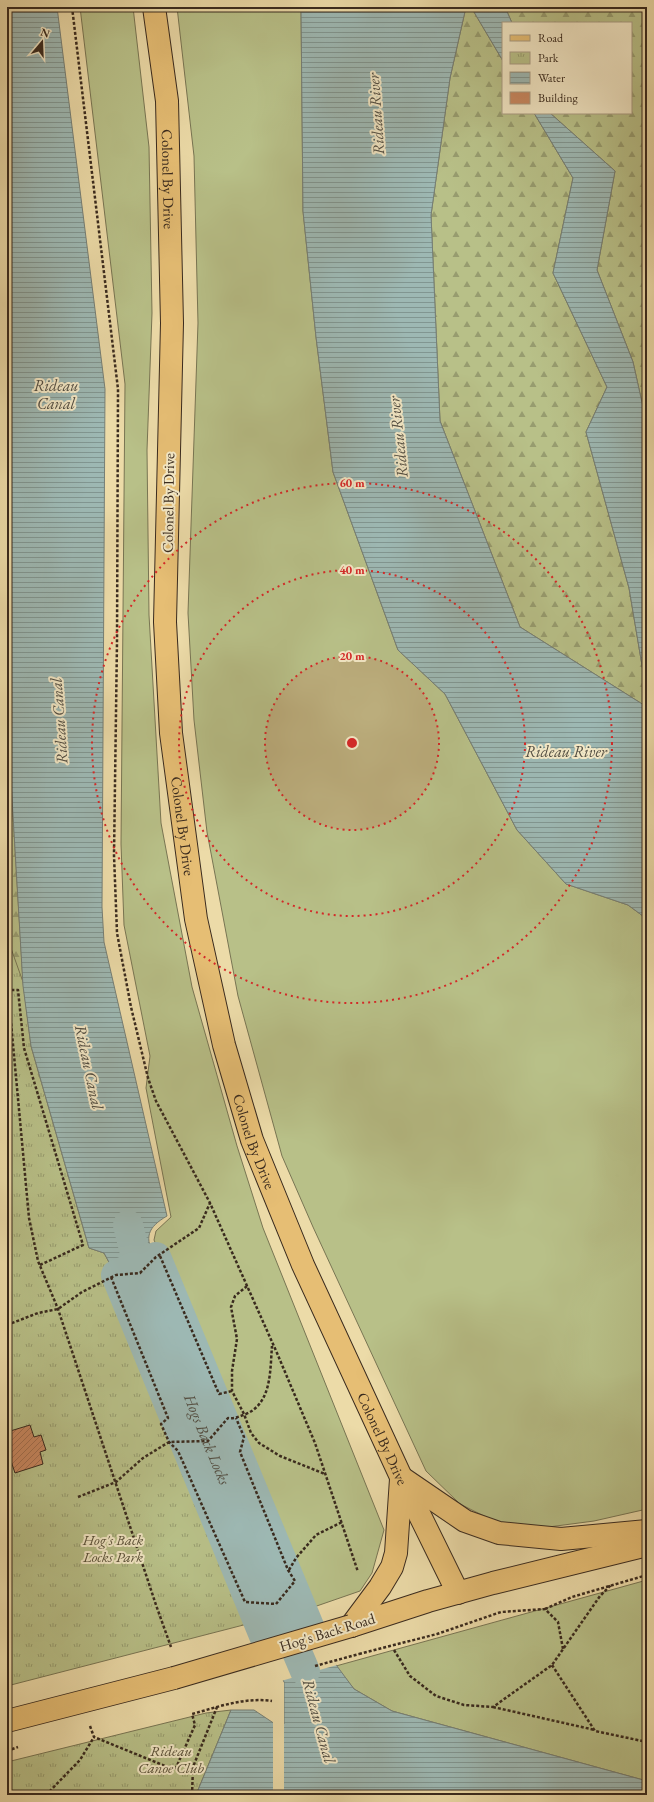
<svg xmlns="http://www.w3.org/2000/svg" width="654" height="1802" viewBox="0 0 654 1802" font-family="'EB Garamond',serif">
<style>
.grass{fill:#b8c088;stroke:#787553}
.forest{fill:url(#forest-firs);stroke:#787553}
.park{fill:url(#park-tufts);stroke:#787553}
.water{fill:url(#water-rules);stroke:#757f77}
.pier{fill:#ecdba8}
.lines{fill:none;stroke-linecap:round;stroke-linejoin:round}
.canal{stroke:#9db8b3;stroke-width:30}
.building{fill:url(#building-hatch);stroke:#392a1e}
.major-casing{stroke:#392a1e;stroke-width:24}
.path{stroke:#392a1e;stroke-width:2.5;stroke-dasharray:3 2;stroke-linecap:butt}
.major{stroke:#e6be74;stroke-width:22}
.major-bridge-casing{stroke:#392a1e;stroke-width:24;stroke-linecap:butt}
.path-bridge{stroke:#392a1e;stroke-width:2.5;stroke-dasharray:3 2;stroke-linecap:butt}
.major-bridge{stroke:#e6be74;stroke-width:22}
.ring{fill:none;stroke:#d62828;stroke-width:2;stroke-dasharray:2 4}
.labels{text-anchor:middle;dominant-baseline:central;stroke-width:4;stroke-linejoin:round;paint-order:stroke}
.street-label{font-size:15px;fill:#392a1e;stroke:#f3e8c6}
.park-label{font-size:15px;font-style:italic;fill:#595038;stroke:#f3e8c6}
.water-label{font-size:16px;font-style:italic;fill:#524e43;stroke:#f3e8c6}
.centre{fill:#d62828;stroke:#f3e8c6;stroke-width:2}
.ring-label{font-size:12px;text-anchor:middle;font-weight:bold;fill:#d62828;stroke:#f3e8c6;stroke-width:4;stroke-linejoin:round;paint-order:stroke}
</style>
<defs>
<pattern id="forest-firs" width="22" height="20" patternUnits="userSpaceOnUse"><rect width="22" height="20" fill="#b8c088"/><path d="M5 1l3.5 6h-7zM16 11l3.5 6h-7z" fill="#979c6f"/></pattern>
<pattern id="park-tufts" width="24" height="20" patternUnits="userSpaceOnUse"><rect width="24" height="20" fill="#b8c088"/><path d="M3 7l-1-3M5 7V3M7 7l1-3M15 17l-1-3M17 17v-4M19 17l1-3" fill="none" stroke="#979c6f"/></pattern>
<pattern id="water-rules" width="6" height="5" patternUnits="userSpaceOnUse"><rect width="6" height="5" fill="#9db8b3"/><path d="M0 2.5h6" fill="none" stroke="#819691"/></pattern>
<pattern id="building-hatch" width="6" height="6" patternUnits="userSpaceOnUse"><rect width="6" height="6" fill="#c98861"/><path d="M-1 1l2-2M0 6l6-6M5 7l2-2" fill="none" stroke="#a46f4f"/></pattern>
</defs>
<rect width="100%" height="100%" fill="#ecdba8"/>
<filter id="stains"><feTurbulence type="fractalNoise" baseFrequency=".005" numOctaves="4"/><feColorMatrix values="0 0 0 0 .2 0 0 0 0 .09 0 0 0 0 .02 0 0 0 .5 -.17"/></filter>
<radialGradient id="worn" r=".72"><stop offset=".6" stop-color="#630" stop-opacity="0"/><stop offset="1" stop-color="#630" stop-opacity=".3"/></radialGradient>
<path class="grass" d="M 80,7 L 133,7 L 149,147 L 152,313 L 147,450 L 149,615 L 161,823 L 192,987 L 237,1146 L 263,1228 L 384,1530 L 372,1573 L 360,1591 L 308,1609 L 245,1448 L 154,1240 L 156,1231 L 171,1217 L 146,1088 L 150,1056 L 124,925 L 121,844 L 125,384 Z
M 177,7 L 212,7 L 212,9 L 301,7 L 303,211 L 316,337 L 333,472 L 398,650 L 445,694 L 517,830 L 566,884 L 628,905 L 647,919 L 647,1509 L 594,1521 L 541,1528 L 500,1524 L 460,1504 L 426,1471 L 313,1227 L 282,1156 L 238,996 L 207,832 L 194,720 L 188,613 L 198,323 L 194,156 Z
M 647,1580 L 647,1781 L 392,1711 L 354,1689 L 336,1666 Z"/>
<path class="forest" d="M 466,7 L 471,7 L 503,61 L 503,113 L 534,113 L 573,178 L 553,273 L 607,387 L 586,432 L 629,588 L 647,695 L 647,707 L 520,627 L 440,421 L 431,215 L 450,78 Z
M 505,7 L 647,7 L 647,425 L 633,362 L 597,270 L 615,171 L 550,113 L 631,113 L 631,23 L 512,23 Z
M 7,713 L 23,982 L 7,983 Z"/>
<path class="park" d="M 7,937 L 23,982 L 31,1046 L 89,1248 L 104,1253 L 116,1275 L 259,1621 L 7,1686 Z
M 231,1710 L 196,1795 L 7,1795 L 7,1762 L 206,1713 Z"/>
<path class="water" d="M 7,7 L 57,7 L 105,389 L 102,907 L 104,942 L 167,1216 C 148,1227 143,1238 156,1257 L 116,1275 L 104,1253 L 89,1248 L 31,1046 L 23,986 L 7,713 Z
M 301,7 L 466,7 L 450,78 L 431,215 L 440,421 L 520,627 L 647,707 L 647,919 L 628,905 L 566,884 L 517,830 L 445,694 L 398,650 L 333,472 L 316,337 L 303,211 Z
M 471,7 L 505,7 L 512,23 L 503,23 L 503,61 Z
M 534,113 L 550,113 L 615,171 L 597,270 L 633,362 L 647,425 L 647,695 L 629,588 L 586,432 L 607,387 L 553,273 L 573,178 Z
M 311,1631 L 354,1689 L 392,1711 L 647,1781 L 647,1795 L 196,1795 L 231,1710 L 254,1710 L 275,1724 L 284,1724 L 284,1682 L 267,1643 Z"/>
<path class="pier" d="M 312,1630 L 337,1665 L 281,1681 L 266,1643 Z
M 284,1682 L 284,1795 L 273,1795 L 273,1720 L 275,1722 L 282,1722 L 282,1683 Z"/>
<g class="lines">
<g class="canal">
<path id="s1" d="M 128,1225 L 140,1273 L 208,1441 L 305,1671"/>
<path d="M 156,1257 L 292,1585 L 311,1631 L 267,1643 L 116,1275 Z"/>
</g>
</g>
<path class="building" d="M 30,1425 L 34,1437 L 41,1435 L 46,1450 L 40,1452 L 43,1464 L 15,1473 L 7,1449 L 7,1432 Z"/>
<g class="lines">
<g class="major-casing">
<g id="major">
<path id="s2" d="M 154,7 L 167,101 L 172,323 L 165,622 L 171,733 L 196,919 L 224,1045 L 252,1140 L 303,1265 L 401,1477 L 458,1593"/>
<path d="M 402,1478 L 465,1521 L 499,1533 L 561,1539 L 647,1531"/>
<path d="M 351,1626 L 428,1601 L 493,1583 L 647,1545"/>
<path d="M 351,1626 L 380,1587 L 392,1567 L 396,1553 L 401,1479"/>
<path d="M 7,1721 L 174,1678"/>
</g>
</g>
<path class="path" d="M 72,7 L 118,389 L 117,641 L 114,855 L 117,933 L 131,1007 L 148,1078 L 156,1101 L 210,1203 L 277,1353 L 315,1443 L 358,1572
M 160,1256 L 219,1394 L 232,1391
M 40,1265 L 83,1245 L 24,1048 L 18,990 L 8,990 L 29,1218 L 38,1261 L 58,1309 L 156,1605 L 171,1647
M 111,1277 L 168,1418 L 161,1424 L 169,1442 L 178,1451 L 245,1602 L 276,1604 L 295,1581 L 288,1570 L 240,1452 L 244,1437 L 236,1418
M 247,1286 L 235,1296 L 231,1307 L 237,1339 L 232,1371 L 232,1391 L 244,1414 L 251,1433 L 259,1443 L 280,1456 L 325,1474
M 7,1325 L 38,1313 L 58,1309 L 82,1292 L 116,1275 L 140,1273 L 156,1257 L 199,1228 L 210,1203
M 78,1497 L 116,1482 L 143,1458 L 169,1442 L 208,1441 L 228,1418 C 235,1419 240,1416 246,1414 C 272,1403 270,1370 272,1346
M 289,1570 L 296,1558 L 316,1535 L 342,1522
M 545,1609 L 572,1597 L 647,1575
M 394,1650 L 410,1676 L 436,1696 L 464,1705 L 493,1707 L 552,1665 L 600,1596 L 611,1585
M 359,1654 L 437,1634 L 501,1612 L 545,1609 L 558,1622 L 563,1649
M 552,1665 L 595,1731 L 647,1742
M 493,1707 L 595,1730
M 90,1726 L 94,1737 L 175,1770 L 195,1725 L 192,1714 C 218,1707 244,1697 272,1701
M 7,1751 L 18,1747
M 46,1795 L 80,1760 L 94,1737
M 192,1795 L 193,1767 L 217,1707"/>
<use href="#major" class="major"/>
<g class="major-bridge-casing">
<path id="major-bridge" d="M 174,1678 L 351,1626"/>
</g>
<path class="path-bridge" d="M 315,1666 L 359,1654"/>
<use href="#major-bridge" class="major-bridge"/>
</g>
<circle cx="352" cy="743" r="87" fill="#d62828" fill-opacity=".12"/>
<g class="ring">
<circle cx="352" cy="743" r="87"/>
<circle cx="352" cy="743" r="173"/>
<circle cx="352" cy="743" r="260"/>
</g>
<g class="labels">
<g class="street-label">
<text stroke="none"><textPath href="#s2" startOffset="173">Colonel By Drive</textPath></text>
<text transform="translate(168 503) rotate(-89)">Colonel By Drive</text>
<text stroke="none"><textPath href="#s2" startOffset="821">Colonel By Drive</textPath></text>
<text stroke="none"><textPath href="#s2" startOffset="1145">Colonel By Drive</textPath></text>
<text stroke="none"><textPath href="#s2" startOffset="1469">Colonel By Drive</textPath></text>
<text transform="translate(327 1632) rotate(-17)">Hog's Back Road</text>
</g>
<g class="park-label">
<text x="113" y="1539">Hog's Back<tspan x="113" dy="17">Locks Park</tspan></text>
<text x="171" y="1750">Rideau<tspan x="171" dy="17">Canoe Club</tspan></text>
</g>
<g class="water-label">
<text transform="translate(376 114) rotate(-94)">Rideau River</text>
<text x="56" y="385">Rideau<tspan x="56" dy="18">Canal</tspan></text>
<text transform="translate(398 437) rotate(-96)">Rideau River</text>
<text transform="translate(59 721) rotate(-94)">Rideau Canal</text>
<text x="566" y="751">Rideau River</text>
<text transform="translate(89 1067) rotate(78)">Rideau Canal</text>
<text stroke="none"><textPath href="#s1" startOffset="229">Hogs Back Locks</textPath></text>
<text transform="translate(319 1721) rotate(75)">Rideau Canal</text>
</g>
</g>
<circle cx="352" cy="743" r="6" class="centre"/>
<g class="ring-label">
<text x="352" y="487">60 m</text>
<text x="352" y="574">40 m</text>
<text x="352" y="660">20 m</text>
</g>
<rect width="654" height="1802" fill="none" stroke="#ecdba8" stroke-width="24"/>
<rect x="8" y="8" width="638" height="1786" fill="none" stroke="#392a1e" stroke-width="2"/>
<rect x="12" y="12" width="630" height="1778" fill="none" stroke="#392a1e"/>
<rect x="502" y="22" width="130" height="92" fill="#f3e8c6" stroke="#a99c83"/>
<rect x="510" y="35" width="20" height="6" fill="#e6be74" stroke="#a99c83"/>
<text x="538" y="42" font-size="12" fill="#392a1e">Road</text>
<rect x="510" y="52" width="20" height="12" fill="url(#park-tufts)" stroke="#a99c83"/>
<text x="538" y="62" font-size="12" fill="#392a1e">Park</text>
<rect x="510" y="72" width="20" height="12" fill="url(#water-rules)" stroke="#a99c83"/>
<text x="538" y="82" font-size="12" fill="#392a1e">Water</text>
<rect x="510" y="92" width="20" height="12" fill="#c98861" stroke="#a99c83"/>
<text x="538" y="102" font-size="12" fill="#392a1e">Building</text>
<g transform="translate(42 42) rotate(19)" stroke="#f3e8c6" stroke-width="3" paint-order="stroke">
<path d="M0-3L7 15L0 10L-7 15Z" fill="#392a1e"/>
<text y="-6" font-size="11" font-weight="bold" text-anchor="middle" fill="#392a1e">N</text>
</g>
<rect width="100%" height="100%" filter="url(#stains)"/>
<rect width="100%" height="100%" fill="url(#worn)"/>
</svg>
